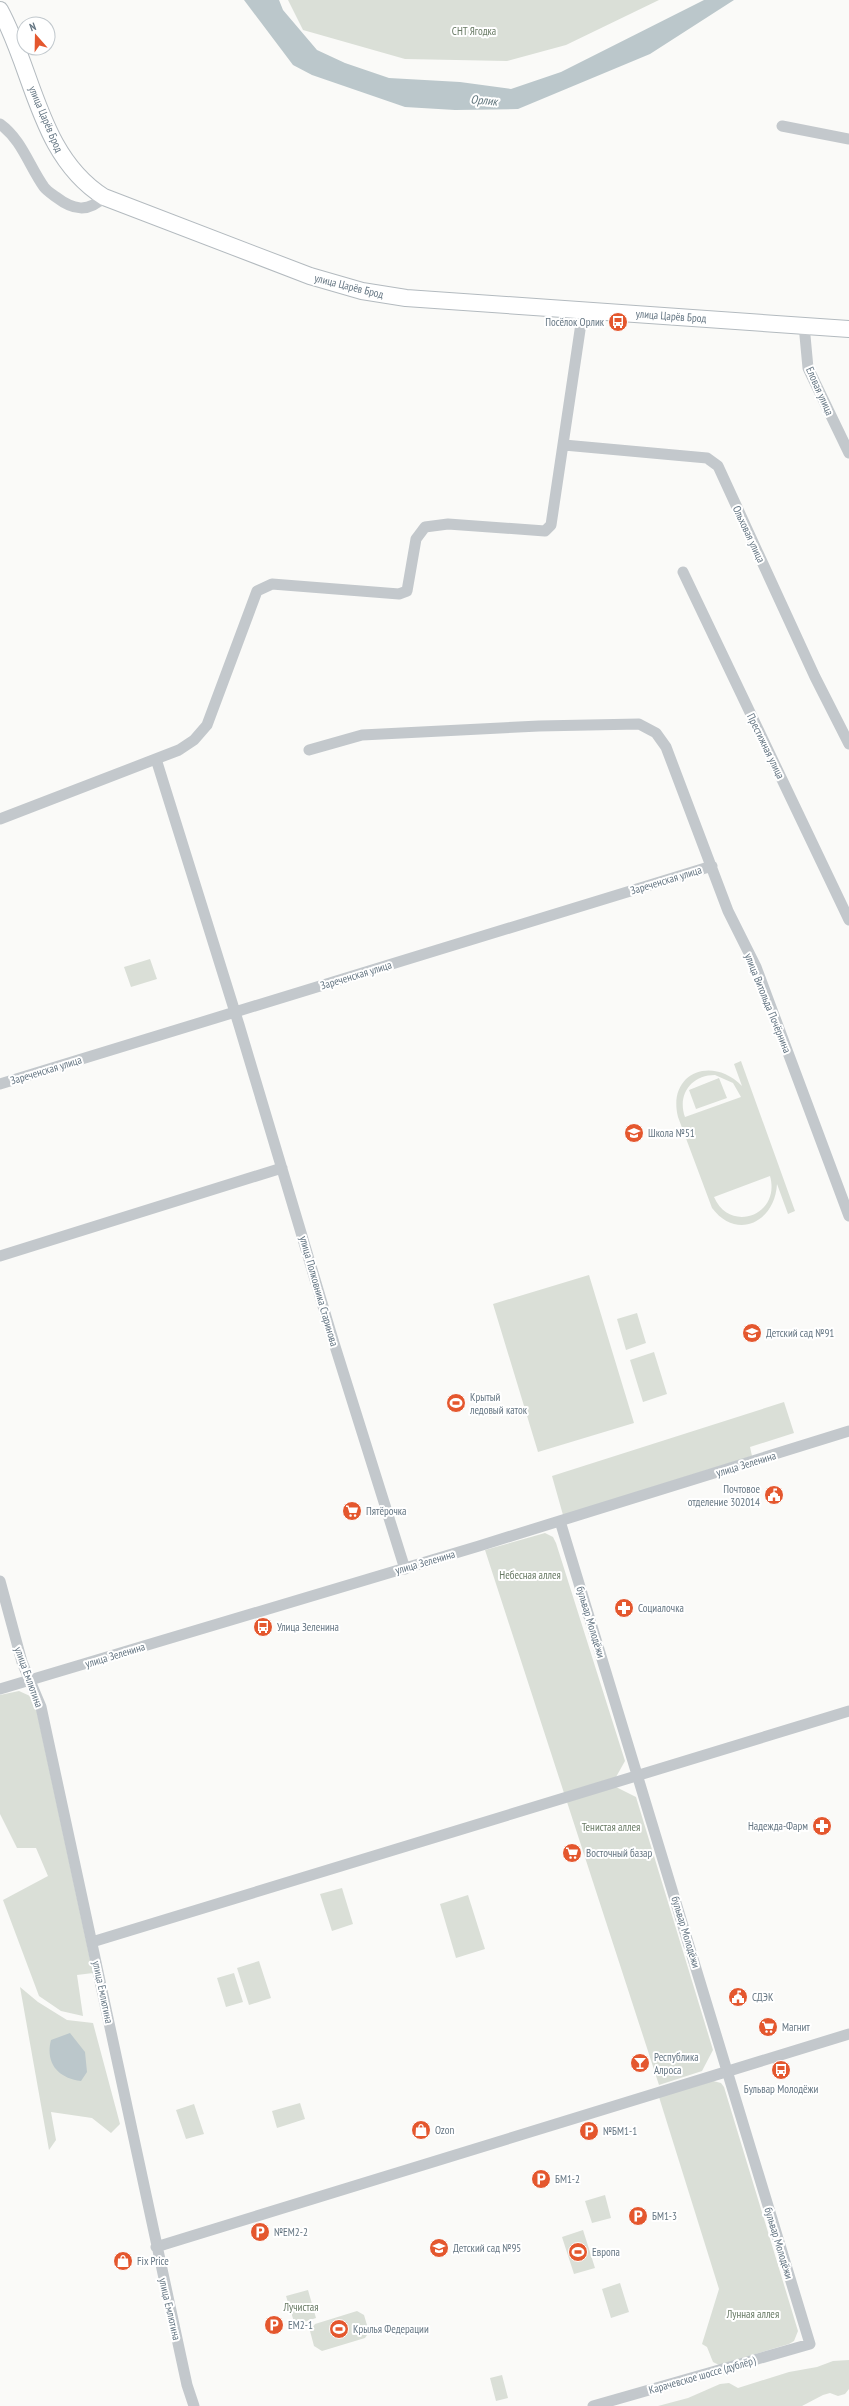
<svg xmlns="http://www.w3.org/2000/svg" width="849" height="2406" viewBox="0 0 849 2406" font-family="'PT Sans Narrow',sans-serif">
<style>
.green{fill:#dadfd7;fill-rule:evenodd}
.water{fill:#bbc7cb}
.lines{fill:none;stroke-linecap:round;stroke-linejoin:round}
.secondary-casing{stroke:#b3babf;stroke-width:18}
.street{stroke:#c3c8cc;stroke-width:11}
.secondary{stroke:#fff;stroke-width:16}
.labels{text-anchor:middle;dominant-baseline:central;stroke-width:4;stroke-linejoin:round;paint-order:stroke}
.park-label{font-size:11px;fill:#687a64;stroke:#fff}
.street-label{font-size:11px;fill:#657683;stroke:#fff}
.poi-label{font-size:11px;fill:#657683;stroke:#fff;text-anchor:start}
.water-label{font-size:12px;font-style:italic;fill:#60757c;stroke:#fff}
</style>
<rect width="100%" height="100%" fill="#fafaf8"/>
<path class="green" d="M 288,0 L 659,0 L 566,45 L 507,61 L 405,59 L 303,30 Z
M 150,959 L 157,979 L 131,987 L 124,967 Z
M 741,1061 L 795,1211 L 788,1214 L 777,1184 C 775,1222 737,1241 712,1208 L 678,1117 C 667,1073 712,1055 742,1086 L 734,1064 ZM 715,1075 L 733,1083 L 741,1097 L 685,1117 C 677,1095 691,1075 715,1075 ZM 770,1176 C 781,1215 730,1234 714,1197 Z
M 719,1078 L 727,1098 L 696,1109 L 689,1090 Z
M 589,1275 L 634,1423 L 538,1452 L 493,1304 Z
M 637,1313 L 646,1343 L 626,1350 L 617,1319 Z
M 654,1352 L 667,1394 L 643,1402 L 630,1360 Z
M 784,1402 L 794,1433 L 750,1447 L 752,1456 L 563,1515 L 552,1476 Z
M 545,1533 L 553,1537 L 556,1543 L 625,1761 L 616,1777 L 564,1793 L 485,1550 Z
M 19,1691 L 30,1696 L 35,1703 L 93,1973 L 77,1975 L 83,2016 L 61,2011 L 39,1996 L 3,1900 L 48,1876 L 36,1848 L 17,1848 L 0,1814 L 0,1695 Z
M 616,1787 L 636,1797 L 713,2050 L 702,2071 L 659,2085 L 567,1802 Z
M 342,1888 L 353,1924 L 332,1931 L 320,1894 Z
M 468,1895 L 485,1949 L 456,1958 L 440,1904 Z
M 259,1961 L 271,1998 L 249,2005 L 237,1968 Z
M 234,1973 L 243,2002 L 226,2007 L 217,1978 Z
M 20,1987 L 38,2002 L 67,2020 L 93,2023 L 120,2124 L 111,2133 L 92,2118 L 51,2112 L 56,2140 L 49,2150 Z
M 713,2081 L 721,2083 L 724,2087 L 798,2331 L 794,2341 L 789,2344 L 719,2365 L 713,2362 L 707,2347 L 702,2344 L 719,2289 L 659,2097 Z
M 300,2103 L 305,2119 L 277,2128 L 272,2111 Z
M 194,2104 L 204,2134 L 186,2139 L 176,2110 Z
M 605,2195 L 611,2218 L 592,2223 L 585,2201 Z
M 583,2230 L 595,2268 L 574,2274 L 562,2237 Z
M 620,2283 L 629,2312 L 611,2318 L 602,2289 Z
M 308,2290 L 316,2318 L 295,2325 L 286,2296 Z
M 357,2311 L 364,2315 L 369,2332 L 365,2338 L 322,2351 L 314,2346 L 310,2331 L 315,2324 Z
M 849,2360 L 849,2389 L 845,2394 L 838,2396 L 830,2393 L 823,2395 L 802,2406 L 658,2406 L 688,2398 L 720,2384 L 729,2383 L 738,2388 L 789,2372 L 817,2367 L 833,2361 Z
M 502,2375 L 508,2398 L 496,2401 L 490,2378 Z"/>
<path class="water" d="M 244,0 L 279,0 L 283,10 L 317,50 L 345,63 L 389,78 L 460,82 L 511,89 L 561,72 L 704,0 L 734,0 L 650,54 L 518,109 L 455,110 L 405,107 L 312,75 L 293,65 Z
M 70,2033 L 85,2052 L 87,2072 L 81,2081 C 58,2078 45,2063 51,2040 Z"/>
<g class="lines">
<g class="secondary-casing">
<path id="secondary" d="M 0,10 C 34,72 39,156 104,197 L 310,276 L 362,291 L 406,298 L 849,329"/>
</g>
<path class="street" d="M 0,124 C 22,140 29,166 44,187 C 47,191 52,194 56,197 C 73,210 88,213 104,197
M 782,126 L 849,139
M 804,325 L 808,368 L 849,453
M 564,445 L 707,458 L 718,466 L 815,677 L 849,744
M 683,572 L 849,920
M 309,750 L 362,735 L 539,726 L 639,724 L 656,733 L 666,747 L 728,911 L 756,967 L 849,1216
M 156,759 L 239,1025 L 334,1343 L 405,1569
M 0,819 L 179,750 L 194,740 L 207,725 L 257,591 L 272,584 L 399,594 L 407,591 L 416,539 L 425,527 L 448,524 L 545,531 L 551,525 L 583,310
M 0,1084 L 712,866
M 0,1256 L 282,1168
M 560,1521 L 810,2344 L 593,2406
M 0,1581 L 22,1662 L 41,1707 L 187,2385 L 194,2406
M 0,1689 L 479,1546 L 849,1431
M 92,1942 L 849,1711
M 156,2247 L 849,2034"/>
<use href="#secondary" class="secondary"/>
</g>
<defs>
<g id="bus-disc" transform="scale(1)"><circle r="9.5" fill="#e4572e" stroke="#fff"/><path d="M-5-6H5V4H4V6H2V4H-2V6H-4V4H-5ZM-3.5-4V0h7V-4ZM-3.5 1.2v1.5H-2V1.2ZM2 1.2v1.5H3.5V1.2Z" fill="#fff"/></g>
<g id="school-disc" transform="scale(1)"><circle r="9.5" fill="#e4572e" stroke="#fff"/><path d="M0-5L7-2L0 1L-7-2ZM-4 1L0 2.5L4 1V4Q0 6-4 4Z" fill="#fff"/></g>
<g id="stadium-disc" transform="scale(1)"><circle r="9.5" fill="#e4572e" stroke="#fff"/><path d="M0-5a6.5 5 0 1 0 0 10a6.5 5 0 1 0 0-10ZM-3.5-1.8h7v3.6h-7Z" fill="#fff"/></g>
<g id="civic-disc" transform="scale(1)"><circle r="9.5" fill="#e4572e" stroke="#fff"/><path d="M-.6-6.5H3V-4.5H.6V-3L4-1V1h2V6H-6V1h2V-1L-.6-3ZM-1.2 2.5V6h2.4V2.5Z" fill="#fff"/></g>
<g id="supermarket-disc" transform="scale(1)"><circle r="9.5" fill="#e4572e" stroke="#fff"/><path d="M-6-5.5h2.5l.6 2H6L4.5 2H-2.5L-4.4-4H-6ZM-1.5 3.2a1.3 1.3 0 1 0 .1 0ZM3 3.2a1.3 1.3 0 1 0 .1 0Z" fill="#fff"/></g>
<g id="pharmacy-disc" transform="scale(1)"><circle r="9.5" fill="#e4572e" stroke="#fff"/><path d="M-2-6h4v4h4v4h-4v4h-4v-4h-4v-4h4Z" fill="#fff"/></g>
<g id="bar-disc" transform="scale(1)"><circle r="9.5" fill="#e4572e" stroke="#fff"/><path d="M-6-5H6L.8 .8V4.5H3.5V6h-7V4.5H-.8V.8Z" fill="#fff"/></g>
<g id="shop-disc" transform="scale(1)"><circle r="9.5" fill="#e4572e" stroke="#fff"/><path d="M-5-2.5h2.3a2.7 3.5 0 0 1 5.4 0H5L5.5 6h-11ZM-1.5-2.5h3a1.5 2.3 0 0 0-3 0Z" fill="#fff"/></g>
<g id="parking-disc" transform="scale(1)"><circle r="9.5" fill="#e4572e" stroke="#fff"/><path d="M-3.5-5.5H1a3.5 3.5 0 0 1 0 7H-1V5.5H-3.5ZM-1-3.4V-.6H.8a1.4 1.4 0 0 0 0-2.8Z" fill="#fff"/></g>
</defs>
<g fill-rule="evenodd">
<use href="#bus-disc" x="618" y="322"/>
<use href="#school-disc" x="634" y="1133"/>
<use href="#school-disc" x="752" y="1333"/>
<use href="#stadium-disc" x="456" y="1403"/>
<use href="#civic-disc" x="774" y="1495"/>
<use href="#supermarket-disc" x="352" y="1511"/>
<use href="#pharmacy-disc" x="624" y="1608"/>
<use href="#bus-disc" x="263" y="1627"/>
<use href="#pharmacy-disc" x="822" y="1826"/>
<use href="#supermarket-disc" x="572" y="1853"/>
<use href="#civic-disc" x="738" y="1997"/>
<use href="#supermarket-disc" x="768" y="2027"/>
<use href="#bar-disc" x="640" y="2063"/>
<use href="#bus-disc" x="781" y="2070"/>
<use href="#shop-disc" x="421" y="2130"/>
<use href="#parking-disc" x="589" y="2131"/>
<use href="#parking-disc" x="541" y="2179"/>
<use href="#parking-disc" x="638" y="2216"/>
<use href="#parking-disc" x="260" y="2232"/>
<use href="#school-disc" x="439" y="2248"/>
<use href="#stadium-disc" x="578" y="2252"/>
<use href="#shop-disc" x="123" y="2261"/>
<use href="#parking-disc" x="274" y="2325"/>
<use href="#stadium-disc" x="339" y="2329"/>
</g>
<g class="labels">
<g class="park-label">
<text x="474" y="31">СНТ Ягодка</text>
<text x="530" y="1575">Небесная аллея</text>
<text x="611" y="1827">Тенистая аллея</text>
<text x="301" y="2307">Лучистая</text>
<text x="753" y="2314">Лунная аллея</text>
</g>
<g class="street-label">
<text transform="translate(46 119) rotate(67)">улица Царёв Брод</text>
<text transform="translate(349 286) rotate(14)">улица Царёв Брод</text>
<text transform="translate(671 316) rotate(4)">улица Царёв Брод</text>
<text transform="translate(820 391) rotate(66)">Еловая улица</text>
<text transform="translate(749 534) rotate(65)">Ольховая улица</text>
<text transform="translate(766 746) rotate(64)">Престижная улица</text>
<text transform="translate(666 880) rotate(-17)">Зареченская улица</text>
<text transform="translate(356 975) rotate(-17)">Зареченская улица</text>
<text transform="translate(768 1003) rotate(68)">улица Витольда Почёрнина</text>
<text transform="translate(46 1070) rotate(-17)">Зареченская улица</text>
<text transform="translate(319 1291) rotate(74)">улица Полковника Старинова</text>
<text transform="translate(746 1464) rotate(-17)">улица Зеленина</text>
<text transform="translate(425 1562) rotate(-16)">улица Зеленина</text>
<text transform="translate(591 1622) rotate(73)">бульвар Молодёжи</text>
<text transform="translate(115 1655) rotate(-17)">улица Зеленина</text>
<text transform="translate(29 1677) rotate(70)">улица Емлютина</text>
<text transform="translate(686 1932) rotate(73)">бульвар Молодёжи</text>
<text transform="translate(103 1992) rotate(78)">улица Емлютина</text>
<text transform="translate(779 2243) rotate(73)">бульвар Молодёжи</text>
<text transform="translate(170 2309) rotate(77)">улица Емлютина</text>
<text transform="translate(702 2375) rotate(-16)">Карачевское шоссе (дублёр)</text>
</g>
<g class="poi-label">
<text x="604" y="322" text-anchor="end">Посёлок Орлик</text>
<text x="648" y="1133">Школа №51</text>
<text x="766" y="1333">Детский сад №91</text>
<text x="470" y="1397">Крытый<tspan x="470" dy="13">ледовый каток</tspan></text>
<text x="760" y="1489" text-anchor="end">Почтовое<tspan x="760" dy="13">отделение 302014</tspan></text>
<text x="366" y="1511">Пятёрочка</text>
<text x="638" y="1608">Социалочка</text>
<text x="277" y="1627">Улица Зеленина</text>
<text x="808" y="1826" text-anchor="end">Надежда-Фарм</text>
<text x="586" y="1853">Восточный базар</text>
<text x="752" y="1997">СДЭК</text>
<text x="782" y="2027">Магнит</text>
<text x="654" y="2057">Республика<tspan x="654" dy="13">Алроса</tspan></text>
<text x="781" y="2089" text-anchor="middle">Бульвар Молодёжи</text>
<text x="435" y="2130">Ozon</text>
<text x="603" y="2131">№БМ1-1</text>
<text x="555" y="2179">БМ1-2</text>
<text x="652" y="2216">БМ1-3</text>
<text x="274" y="2232">№ЕМ2-2</text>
<text x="453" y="2248">Детский сад №95</text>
<text x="592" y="2252">Европа</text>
<text x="137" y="2261">Fix Price</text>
<text x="288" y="2325">ЕМ2-1</text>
<text x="353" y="2329">Крылья Федерации</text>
</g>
<g class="water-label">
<text transform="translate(484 100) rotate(5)">Орлик</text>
</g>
</g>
<g transform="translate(36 36) rotate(340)"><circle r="19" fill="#ffffff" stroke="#c1c8cd"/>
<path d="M0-3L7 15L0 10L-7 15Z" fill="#e4572e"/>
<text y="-6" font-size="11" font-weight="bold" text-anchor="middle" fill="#657683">N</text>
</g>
</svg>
